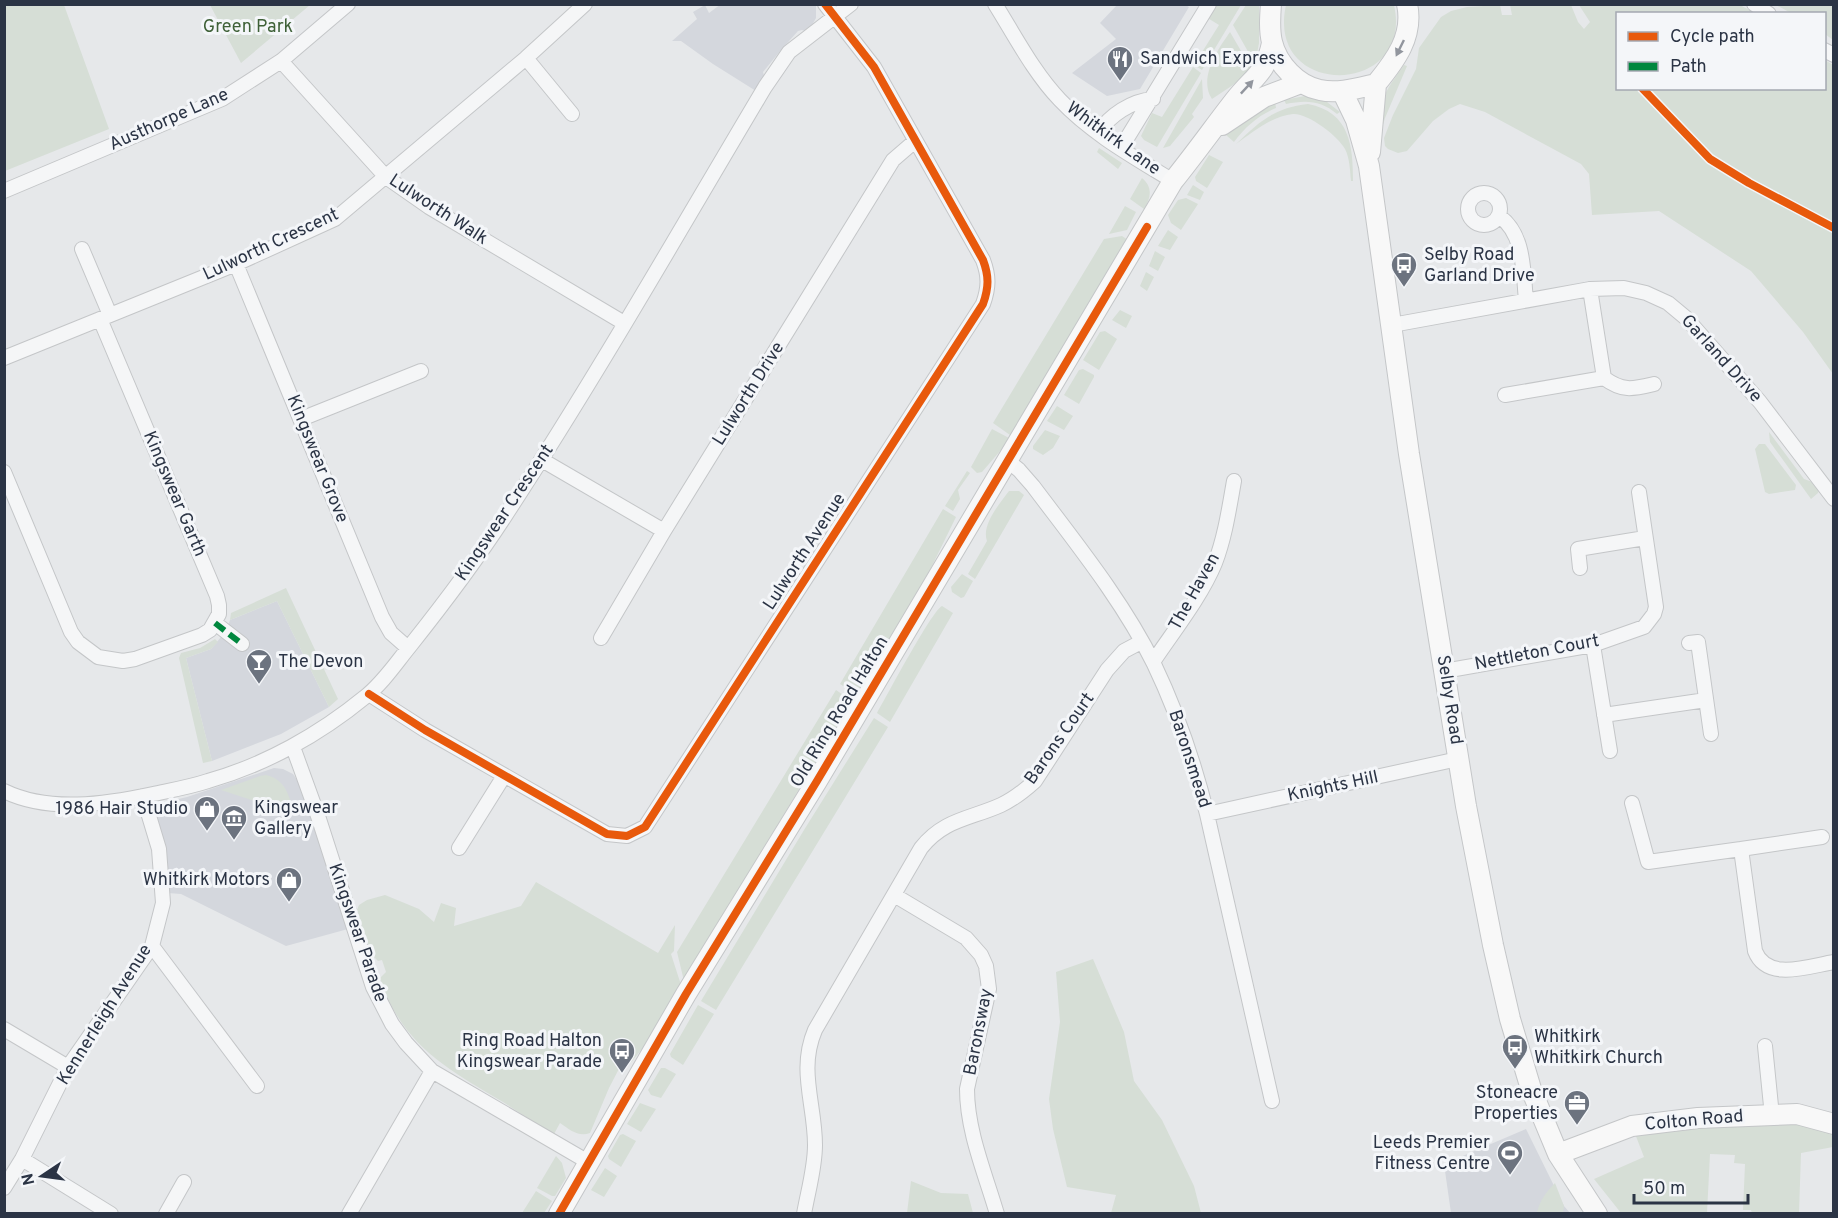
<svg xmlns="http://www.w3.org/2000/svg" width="1838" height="1218" viewBox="0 0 1838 1218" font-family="Overpass,sans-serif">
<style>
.built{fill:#d4d7dd}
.green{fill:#d6ded6}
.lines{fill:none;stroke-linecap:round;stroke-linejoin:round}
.street-casing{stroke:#c4c6c8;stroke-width:16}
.secondary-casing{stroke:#c4c6c8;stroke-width:22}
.street{stroke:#f5f6f7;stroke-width:14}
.secondary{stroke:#f8f8f8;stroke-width:20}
.quiet{stroke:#00873e;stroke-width:6;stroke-dasharray:12 6;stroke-linecap:butt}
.cycleway-casing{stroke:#f4f6f9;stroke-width:11}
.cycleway{stroke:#e8590c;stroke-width:8}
.oneway{fill:#92969e}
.labels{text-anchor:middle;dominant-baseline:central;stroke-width:6;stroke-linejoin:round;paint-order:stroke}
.park-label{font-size:18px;fill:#3f6138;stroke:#f4f6f9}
.poi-label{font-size:18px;fill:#2b3445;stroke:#f4f6f9;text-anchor:start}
.street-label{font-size:18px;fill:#2b3445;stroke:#f4f6f9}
</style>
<rect width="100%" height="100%" fill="#e6e8ea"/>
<path class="built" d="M 721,4 L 816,5 L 816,18 L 808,32 L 802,30 L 798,31 L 781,50 L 763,72 L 765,79 L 756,91 L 713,64 L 681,41 L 672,41 L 697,19 L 693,12 L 705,5 L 709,13 Z
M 1184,4 L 1189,7 L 1140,89 L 1107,96 L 1072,73 L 1116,39 L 1100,23 L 1117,5 Z
M 277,601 L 329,707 L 281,734 L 212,761 L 186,658 L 211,649 L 226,631 L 230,620 Z
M 274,768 L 283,769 L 293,774 L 299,783 L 348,929 L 286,946 L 181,894 L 168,893 L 154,825 L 156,815 L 163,806 L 170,801 L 187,797 Z
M 1526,1129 L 1564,1206 L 1570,1213 L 1451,1213 L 1444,1164 Z"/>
<path class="green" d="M 5,4 L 64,5 L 109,129 L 5,171 Z
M 1738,4 L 1755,13 L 1618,14 L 1618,88 L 1824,88 L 1825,60 L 1833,65 L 1833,374 L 1803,332 L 1751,271 L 1659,211 L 1592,215 L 1589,174 L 1581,164 L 1485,112 L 1460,104 L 1449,109 L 1433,121 L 1407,151 L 1398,153 L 1388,149 L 1385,146 L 1384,138 L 1393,115 L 1416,69 L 1419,48 L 1441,17 L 1451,11 L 1467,7 L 1500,5 L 1502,15 L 1512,15 L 1510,5 L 1571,5 L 1578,22 L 1584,29 L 1590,22 L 1579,5 Z
M 210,5 L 310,5 L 241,63 Z
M 1215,5 L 1241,5 L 1202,70 L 1194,65 L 1219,25 L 1206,17 Z
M 1246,5 L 1259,5 L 1259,43 L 1255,64 L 1233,25 Z
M 1394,5 C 1415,97 1265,100 1286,5 Z
M 1776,5 L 1833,5 L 1833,40 L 1825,34 L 1824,14 L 1791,13 Z
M 1230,32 L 1251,68 L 1236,83 L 1212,99 C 1198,78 1218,49 1230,32 Z
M 1404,65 L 1407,66 L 1385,118 L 1380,134 C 1378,100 1385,92 1404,65 Z
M 1193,67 L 1201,73 L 1157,147 L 1144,140 L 1141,136 L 1152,113 L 1162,117 Z
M 1202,79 L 1203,98 L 1192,114 L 1194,117 L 1170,146 L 1163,148 Z
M 1305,96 L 1327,102 L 1340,112 L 1337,114 C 1321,100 1305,100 1286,104 L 1284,100 Z
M 1275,102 L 1276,108 C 1259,115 1245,127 1234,142 L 1226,135 L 1246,118 Z
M 1308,104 C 1350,112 1353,146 1353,181 L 1351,181 C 1350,171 1350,159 1345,149 C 1338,136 1308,113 1293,114 C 1272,116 1253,132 1236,144 C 1260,121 1274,108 1308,104 Z
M 1099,148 L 1122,163 L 1118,169 L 1097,152 Z
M 1209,155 L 1223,162 L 1207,188 L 1196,181 L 1195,177 Z
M 1142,178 C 1153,187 1151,198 1144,209 L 1130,199 Z
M 1193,185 L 1204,192 L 1200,200 L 1187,195 Z
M 1186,198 L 1198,204 L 1181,230 L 1171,223 L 1168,215 L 1178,200 Z
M 1125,206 L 1136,212 L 1127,230 L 1109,234 Z
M 1168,230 L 1178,237 L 1170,250 L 1158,246 Z
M 1122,236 L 1128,240 L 1010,435 L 993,423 L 1104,239 Z
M 1155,251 L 1165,257 L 1158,271 L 1149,266 Z
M 1146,272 L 1154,277 L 1147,291 L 1140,286 Z
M 1120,310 L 1132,316 L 1126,328 L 1112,320 Z
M 1105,331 L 1117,339 L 1099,370 L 1083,360 L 1100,332 Z
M 1083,369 L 1094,375 L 1094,377 L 1079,404 L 1064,395 L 1079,370 Z
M 1057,406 L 1073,416 L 1064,430 L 1047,421 Z
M 992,429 L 1009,438 L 1001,450 L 982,472 L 977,473 L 971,467 Z
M 1045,430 L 1060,436 L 1053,448 L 1043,455 L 1033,449 L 1033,446 Z
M 1769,432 L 1804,479 L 1815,483 L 1819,489 L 1818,493 L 1811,499 L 1770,442 Z
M 1759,444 L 1765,444 L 1796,485 L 1795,490 L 1769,494 L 1765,492 L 1755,449 Z
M 967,471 L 970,473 L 958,490 L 960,499 L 953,511 L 945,506 Z
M 1009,491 L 1019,491 L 1024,495 L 975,579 L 968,574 L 987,541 C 981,525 1000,503 1009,491 Z
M 943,509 L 956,517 L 928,574 L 856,694 L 840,684 Z
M 962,574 L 973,581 L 964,597 L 961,598 L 952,592 L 951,587 Z
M 286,588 L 338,699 L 329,707 L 277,601 L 230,620 L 231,613 Z
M 942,606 L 953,613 L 890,722 L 877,713 C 887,696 931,612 942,606 Z
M 215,639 L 218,642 L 211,649 L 186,658 L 212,761 L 203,763 L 179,658 L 181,653 L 200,648 Z
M 836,690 L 852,701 L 684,981 L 677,952 Z
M 874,718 L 888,727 L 716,1010 L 701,1001 L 804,830 Z
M 266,775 C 286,780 289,795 294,814 L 221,790 L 260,776 Z
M 536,882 L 658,953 L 675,925 L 674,951 L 671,954 L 682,988 L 656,1032 L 628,1066 L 622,1063 L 609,1088 L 590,1133 C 578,1137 570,1130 560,1123 L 554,1134 C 537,1124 520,1113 503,1102 C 447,1069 401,1044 380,978 L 386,972 L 382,960 L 378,961 L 371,954 L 357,910 L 359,905 L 367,900 L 385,895 L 419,909 L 434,922 L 441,903 L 456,908 L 454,926 L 521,906 Z
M 1093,959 L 1124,1032 L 1134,1081 L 1162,1120 L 1194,1186 L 1201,1213 L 1111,1213 L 1116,1195 L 1067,1187 L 1053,1129 L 1049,1099 L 1060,1022 L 1056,972 Z
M 698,1005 L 714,1014 L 683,1065 L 671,1057 L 670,1054 Z
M 661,1068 L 665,1068 L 676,1074 L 661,1098 L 651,1095 L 648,1090 Z
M 640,1103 L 656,1109 L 641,1132 L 627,1124 Z
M 1705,1117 L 1833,1124 L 1833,1147 L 1801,1153 L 1799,1213 L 1752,1213 L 1751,1210 L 1743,1210 L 1745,1164 L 1734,1163 L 1735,1155 L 1710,1154 L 1707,1213 L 1621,1213 L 1594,1179 L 1644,1157 L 1632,1126 Z
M 623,1134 L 636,1141 L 621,1167 L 609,1159 L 608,1156 L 620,1135 Z
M 556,1156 L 562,1163 L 566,1178 L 555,1196 L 552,1196 L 537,1188 Z
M 605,1168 L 617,1176 L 604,1197 L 591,1190 Z
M 911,1181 L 941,1193 L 968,1194 L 973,1213 L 907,1213 Z
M 1555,1183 L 1564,1206 L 1563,1213 L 1537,1213 C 1539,1202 1546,1192 1555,1183 Z
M 536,1191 L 552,1201 L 544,1213 L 522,1213 Z"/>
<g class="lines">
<g class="street-casing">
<path id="street" d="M 995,4 C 1015,36 1034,73 1060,100 C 1092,134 1134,157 1173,181
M 1754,4 L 1769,14
M 1824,50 L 1834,55
M 526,58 L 572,114
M 281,61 L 386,177 L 429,207 L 624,323
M 1098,133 C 1110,115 1131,101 1153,99
M 1121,148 L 1209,4
M 4,191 L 222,99 L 281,61 L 348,4
M1468 209a16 16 0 1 1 32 0a16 16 0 1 1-32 0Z
M 1499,216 C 1525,234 1523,272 1526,300
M 82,249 L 110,315
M 236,264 L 382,617 L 391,633 L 408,648
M 1392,325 L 1590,289 L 1624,288 L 1646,293 L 1668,303 L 1686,318 L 1760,402 L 1834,499
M 4,358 L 236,264 L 335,219 L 526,58 L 585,4
M 1604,378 C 1623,392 1633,389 1654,384
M 1505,395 L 1604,378 L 1590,289
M 301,419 L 421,371
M 542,460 L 664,531
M 1007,460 L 1019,470 L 1033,486 C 1075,542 1123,601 1154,664 C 1177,712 1194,762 1207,814 L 1272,1101
M 4,472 L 71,632 L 78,642 L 98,657 L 123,661 L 135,659 L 202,635 L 210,630 L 219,614 L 219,605 L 217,596 L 100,319
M 1580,568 L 1578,549 L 1645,538
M 215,623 L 242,644
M 601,638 L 664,531 L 893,160 L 915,141
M 1689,643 L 1698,642 L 1711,734
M 1593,645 L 1610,751
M 1153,662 C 1173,632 1201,597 1215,563 C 1225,537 1229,509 1234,481
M 1444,671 L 1593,645 L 1644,627 L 1654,614 L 1656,607 L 1639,492
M 369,694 L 425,730 L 607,834 L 627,836 L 645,827 L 983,304 C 989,287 989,276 983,260 L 874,67 L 825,4
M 1604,715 L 1706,700
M 293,747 L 318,816 L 373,987 L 392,1024 L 406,1043 L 432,1071 L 590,1163
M 4,791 C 49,813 106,804 153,794 C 172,790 190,787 208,781 C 265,765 320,734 365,697 C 383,683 396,663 410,646 C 445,602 479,557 509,510 C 599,372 681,228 765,87 L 789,52 L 851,4
M 1632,803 L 1648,862 L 1741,849 L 1755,951 C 1767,982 1809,966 1834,962
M 1207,814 L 1458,759
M 459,848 L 504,776
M 1741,849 L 1822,837
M 894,895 L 966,938 L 981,955 L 986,966 L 989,989 L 967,1089 C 967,1131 985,1173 997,1214
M 152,946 L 257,1086
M 4,1029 L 68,1067
M 1765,1046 L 1772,1116
M 22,1159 L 111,1214
M 4,1188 L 22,1159 L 68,1067 L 152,946 L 163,903 L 159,849 L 143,796
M 166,1214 L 184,1182
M 349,1214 L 432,1071
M 804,1214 C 808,1191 815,1168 815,1145 C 815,1104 798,1070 815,1030 L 921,848 C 944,819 970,819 1001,805 C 1014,799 1025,790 1035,781 L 1107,670 L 1124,651 L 1141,642"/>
</g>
<g class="secondary-casing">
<path id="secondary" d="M 1271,4 C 1270,17 1269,30 1272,42 C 1277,64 1298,86 1320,90 C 1338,94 1358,88 1376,84 C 1395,61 1414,36 1407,4
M 1342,91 L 1356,120 L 1369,166 L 1409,454 L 1466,806 L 1493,945 L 1510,1019 L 1531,1089 L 1558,1154 L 1597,1214
M 1222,125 L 1264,97 L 1301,83
M 1370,152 L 1376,84
M 1558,1154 L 1632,1126 L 1698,1118 L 1797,1114 L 1834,1124
M 559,1214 L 686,994 L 817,781 L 1173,181 C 1194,155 1214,127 1235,100 C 1253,77 1266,74 1272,43"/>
</g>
<use href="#street" class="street"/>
<use href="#secondary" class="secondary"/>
<path class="quiet" d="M 215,623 L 242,644"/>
<g class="cycleway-casing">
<path id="cycleway" d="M 1642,88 L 1710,159 L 1749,183 L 1834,228
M 369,694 L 425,730 L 607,834 L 627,836 L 645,827 L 983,304 C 989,287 989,276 983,260 L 874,67 L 825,4
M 559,1214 L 686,994 L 817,781 L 1147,227"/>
</g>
<use href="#cycleway" class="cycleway"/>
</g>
<defs><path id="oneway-solid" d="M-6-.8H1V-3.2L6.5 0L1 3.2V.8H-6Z" transform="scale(1.5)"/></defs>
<g class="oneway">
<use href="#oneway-solid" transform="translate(1400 48) rotate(116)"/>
<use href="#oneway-solid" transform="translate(1247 87) rotate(-47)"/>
</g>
<defs>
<g id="restaurant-pin" transform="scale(1.35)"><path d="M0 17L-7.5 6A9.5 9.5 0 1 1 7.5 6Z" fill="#6c737f" stroke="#f4f6f9"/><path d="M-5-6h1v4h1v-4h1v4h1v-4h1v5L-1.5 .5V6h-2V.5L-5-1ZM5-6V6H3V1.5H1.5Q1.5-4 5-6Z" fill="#fff"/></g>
<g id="bus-pin" transform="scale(1.35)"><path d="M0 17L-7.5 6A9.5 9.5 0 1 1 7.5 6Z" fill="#6c737f" stroke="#f4f6f9"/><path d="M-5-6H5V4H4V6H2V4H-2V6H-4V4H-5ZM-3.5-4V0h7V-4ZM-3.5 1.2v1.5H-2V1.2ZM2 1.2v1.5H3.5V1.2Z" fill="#fff"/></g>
<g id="bar-pin" transform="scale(1.35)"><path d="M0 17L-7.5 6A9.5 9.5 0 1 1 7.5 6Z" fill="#6c737f" stroke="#f4f6f9"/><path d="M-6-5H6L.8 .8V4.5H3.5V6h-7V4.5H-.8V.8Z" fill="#fff"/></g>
<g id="shop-pin" transform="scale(1.35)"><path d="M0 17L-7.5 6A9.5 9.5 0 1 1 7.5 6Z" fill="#6c737f" stroke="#f4f6f9"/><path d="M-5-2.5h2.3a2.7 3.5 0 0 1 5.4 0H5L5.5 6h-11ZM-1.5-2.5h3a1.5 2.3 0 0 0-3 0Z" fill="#fff"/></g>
<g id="museum-pin" transform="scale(1.35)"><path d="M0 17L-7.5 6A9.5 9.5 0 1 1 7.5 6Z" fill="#6c737f" stroke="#f4f6f9"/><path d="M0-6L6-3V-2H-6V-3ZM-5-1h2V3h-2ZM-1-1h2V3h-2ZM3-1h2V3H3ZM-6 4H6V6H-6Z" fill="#fff"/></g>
<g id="office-pin" transform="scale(1.35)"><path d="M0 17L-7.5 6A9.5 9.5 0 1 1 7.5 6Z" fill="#6c737f" stroke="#f4f6f9"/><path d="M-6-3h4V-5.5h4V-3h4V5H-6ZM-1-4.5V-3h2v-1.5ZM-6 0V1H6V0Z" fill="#fff"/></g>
<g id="stadium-pin" transform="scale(1.35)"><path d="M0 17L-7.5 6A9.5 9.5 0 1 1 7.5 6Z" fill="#6c737f" stroke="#f4f6f9"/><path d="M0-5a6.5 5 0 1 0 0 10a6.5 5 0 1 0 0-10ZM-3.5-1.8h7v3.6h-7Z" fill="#fff"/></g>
</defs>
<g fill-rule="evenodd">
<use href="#restaurant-pin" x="1120" y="59"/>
<use href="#bus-pin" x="1404" y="265"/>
<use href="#bar-pin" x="259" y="662"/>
<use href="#shop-pin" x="207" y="809"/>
<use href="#museum-pin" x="234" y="818"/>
<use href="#shop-pin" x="289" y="880"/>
<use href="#bus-pin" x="1515" y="1047"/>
<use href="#bus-pin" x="622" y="1051"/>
<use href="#office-pin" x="1577" y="1103"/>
<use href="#stadium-pin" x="1510" y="1153"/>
</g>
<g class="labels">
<g class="park-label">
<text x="248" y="27">Green Park</text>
</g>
<g class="poi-label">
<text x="1140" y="59">Sandwich Express</text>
<text x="1424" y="255">Selby Road<tspan x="1424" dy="21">Garland Drive</tspan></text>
<text x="278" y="662">The Devon</text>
<text x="254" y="808">Kingswear<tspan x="254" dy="21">Gallery</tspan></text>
<text x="188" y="809" text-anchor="end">1986 Hair Studio</text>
<text x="270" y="880" text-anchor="end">Whitkirk Motors</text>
<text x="1534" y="1037">Whitkirk<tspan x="1534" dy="21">Whitkirk Church</tspan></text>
<text x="602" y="1041" text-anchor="end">Ring Road Halton<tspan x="602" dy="21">Kingswear Parade</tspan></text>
<text x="1558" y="1093" text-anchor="end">Stoneacre<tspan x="1558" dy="21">Properties</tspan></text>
<text x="1490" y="1143" text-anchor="end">Leeds Premier<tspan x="1490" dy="21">Fitness Centre</tspan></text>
</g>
<g class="street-label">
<text transform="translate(169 120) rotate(-24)">Austhorpe Lane</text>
<text transform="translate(1113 139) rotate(36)">Whitkirk Lane</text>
<text transform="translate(438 210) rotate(33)">Lulworth Walk</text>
<text transform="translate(271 245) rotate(-25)">Lulworth Crescent</text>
<text transform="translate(1721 359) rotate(48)">Garland Drive</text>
<text transform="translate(749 394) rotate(-58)">Lulworth Drive</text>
<text transform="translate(317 459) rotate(68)">Kingswear Grove</text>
<text transform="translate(174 494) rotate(67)">Kingswear Garth</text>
<text transform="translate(505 513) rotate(-56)">Kingswear Crescent</text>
<text transform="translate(805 552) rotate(-57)">Lulworth Avenue</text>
<text transform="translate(1195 592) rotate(-61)">The Haven</text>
<text transform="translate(1537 653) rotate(-11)">Nettleton Court</text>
<text transform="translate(1449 700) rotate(81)">Selby Road</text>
<text transform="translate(840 712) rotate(-59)">Old Ring Road Halton</text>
<text transform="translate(1060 739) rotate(-55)">Barons Court</text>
<text transform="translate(1189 759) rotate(72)">Baronsmead</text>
<text transform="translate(1333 787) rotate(-12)">Knights Hill</text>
<text transform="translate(357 933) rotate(71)">Kingswear Parade</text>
<text transform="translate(105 1015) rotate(-58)">Kennerleigh Avenue</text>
<text transform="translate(979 1032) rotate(-79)">Baronsway</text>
<text transform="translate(1694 1121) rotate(-5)">Colton Road</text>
</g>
</g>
<rect width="1838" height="1218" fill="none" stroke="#2b3445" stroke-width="12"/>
<rect x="1616" y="12" width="210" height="78" fill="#f4f6f9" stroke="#a4a8b1" stroke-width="1.5"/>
<rect x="1628" y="32" width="30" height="9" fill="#e8590c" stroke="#a4a8b1" stroke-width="1.5"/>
<text x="1670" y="42" font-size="18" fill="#2b3445">Cycle path</text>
<rect x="1628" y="62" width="30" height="9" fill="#00873e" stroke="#a4a8b1" stroke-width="1.5"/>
<text x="1670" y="72" font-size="18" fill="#2b3445">Path</text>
<g transform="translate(42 1176) rotate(257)" stroke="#f4f6f9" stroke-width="4.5" paint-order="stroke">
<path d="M0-4.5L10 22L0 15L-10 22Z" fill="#2b3445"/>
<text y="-9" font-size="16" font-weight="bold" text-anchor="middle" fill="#2b3445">N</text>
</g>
<path d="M1634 1194v9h114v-9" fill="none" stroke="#2b3445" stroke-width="3"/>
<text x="1643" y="1194" font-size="18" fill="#2b3445" stroke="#f4f6f9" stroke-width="4.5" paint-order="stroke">50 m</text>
</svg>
